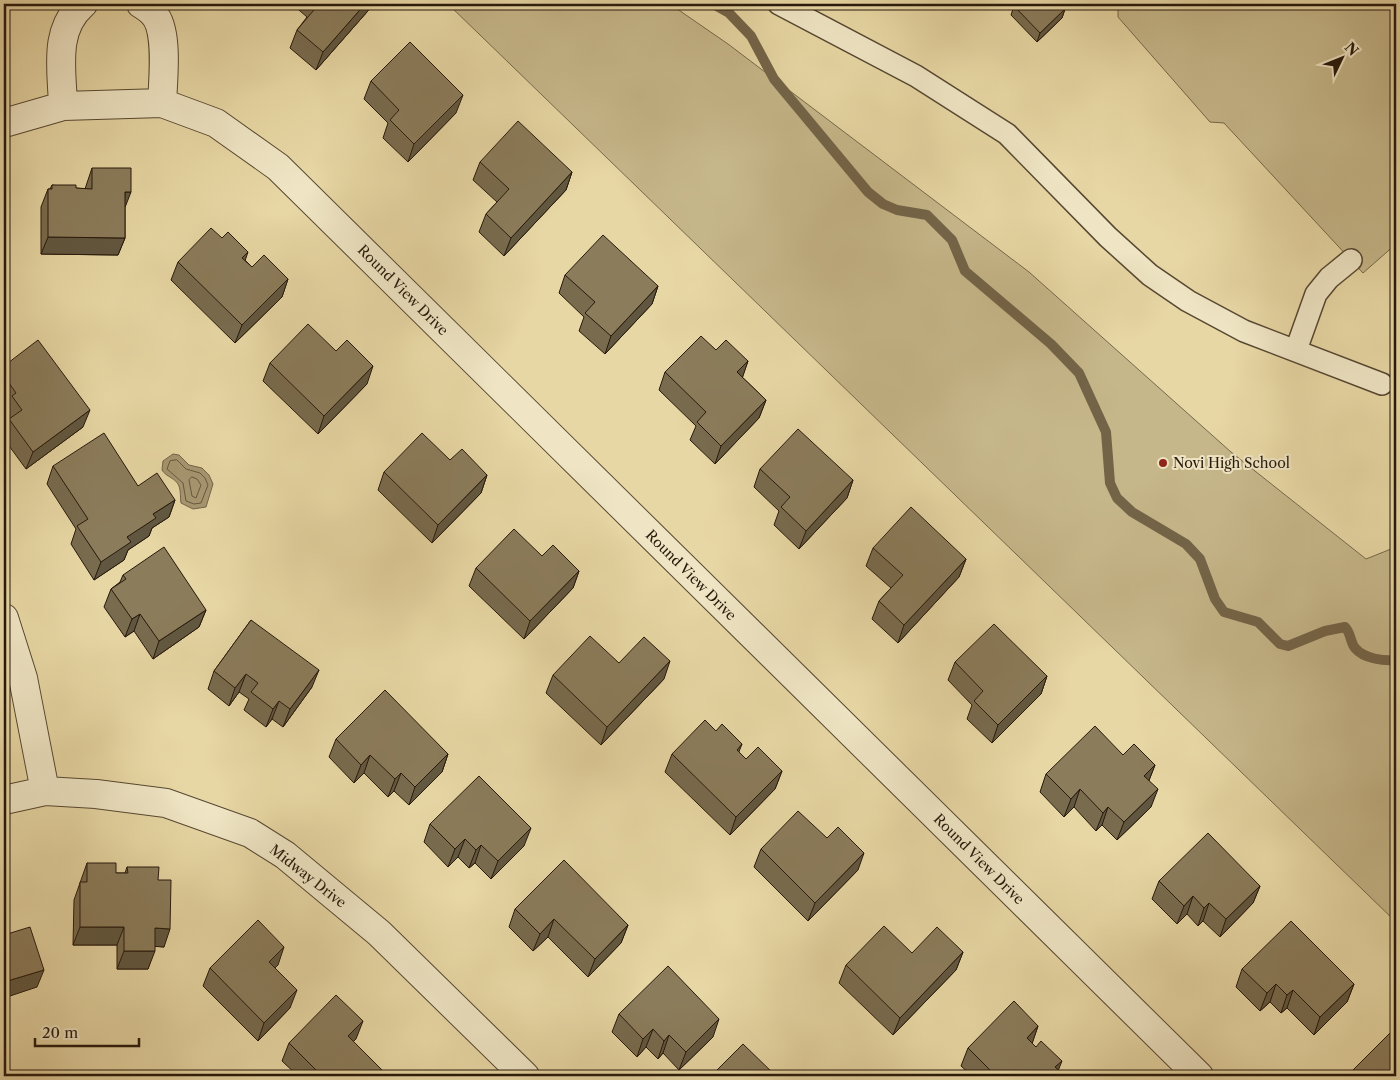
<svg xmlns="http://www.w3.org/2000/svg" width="1400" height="1080" viewBox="0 0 1400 1080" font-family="'Libre Caslon Text',serif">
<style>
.green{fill:#c6b78a;stroke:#76684b}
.water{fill:#a69670;stroke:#736448}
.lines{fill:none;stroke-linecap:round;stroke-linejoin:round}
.shore{stroke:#66583e;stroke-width:1}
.stream{stroke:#736448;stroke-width:10}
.lane-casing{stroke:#574832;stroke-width:24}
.street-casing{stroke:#574832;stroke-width:30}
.lane{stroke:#efe5c4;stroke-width:21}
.street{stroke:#efe5c4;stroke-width:28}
.wall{fill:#786b4e;stroke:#27190c}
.shaded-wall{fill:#615740;stroke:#27190c}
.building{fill:#8b7c5b;stroke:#27190c}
.poi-dot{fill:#8f2418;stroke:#efe5c4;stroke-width:2}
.labels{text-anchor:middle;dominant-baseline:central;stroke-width:4;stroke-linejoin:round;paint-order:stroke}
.street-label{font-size:14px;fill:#27190c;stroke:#efe5c4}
.poi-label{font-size:14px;fill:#27190c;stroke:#efe5c4;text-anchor:start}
</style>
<rect width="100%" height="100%" fill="#e7d7a4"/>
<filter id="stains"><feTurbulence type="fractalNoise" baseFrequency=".004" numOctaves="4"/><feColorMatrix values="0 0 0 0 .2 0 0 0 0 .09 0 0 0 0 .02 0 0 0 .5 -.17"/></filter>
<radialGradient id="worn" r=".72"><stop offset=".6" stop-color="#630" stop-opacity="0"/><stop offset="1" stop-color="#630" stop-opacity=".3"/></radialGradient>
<path class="green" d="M 448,4 L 670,4 L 728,44 L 1029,272 L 1231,452 L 1366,559 L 1396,547 L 1396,922 Z
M 1118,4 L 1396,4 L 1396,244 L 1363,273 L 1224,123 L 1210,122 L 1118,17 Z"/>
<path class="water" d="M 173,454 L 179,455 L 189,465 L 202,468 L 209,475 L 213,484 L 206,507 L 193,509 L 181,503 C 180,498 181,491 179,486 C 176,478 166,477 162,470 L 163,461 Z"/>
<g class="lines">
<path class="shore" d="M 177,460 L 186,469 L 200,473 L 205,478 L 208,485 L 201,503 L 194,504 L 186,501 L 183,483 L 167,469 L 170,461 Z
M 192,477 L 197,479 L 201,485 L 196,498 L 192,496 L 189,480 Z"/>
<path class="stream" d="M 713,4 L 729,13 L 751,36 L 774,79 L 868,192 L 883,204 L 897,210 L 927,215 L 952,240 L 965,271 L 1051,344 L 1079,373 L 1106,432 L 1110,483 L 1117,498 L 1132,512 L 1186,544 L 1200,559 L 1215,599 L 1224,612 L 1258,622 L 1280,644 L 1288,646 L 1325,631 L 1345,627 C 1351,633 1350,642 1355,648 C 1364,659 1384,661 1396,660"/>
<g class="lane-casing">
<path id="lane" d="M 779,4 L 916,76 L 1007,134 L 1108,237 L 1150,275 L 1188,301 L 1244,331 L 1382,384
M 1296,350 L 1316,294 L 1329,278 L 1351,260"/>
</g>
<g class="street-casing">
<path id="street" d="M 141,4 C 146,7 152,11 156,17 C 168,35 163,81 162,103
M 63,106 C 62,70 53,30 83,4
M 4,123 L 63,106 L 162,103 L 216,123 L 278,167 L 1199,1076
M 4,618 L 23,678 L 45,791
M 4,800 L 45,791 L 96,794 L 166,803 L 250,833 L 285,855 L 379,933 L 525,1076"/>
</g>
<use href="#lane" class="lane"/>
<use href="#street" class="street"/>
</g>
<path class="wall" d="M 292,4 L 374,4 L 316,70 L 290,48 L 297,30 L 307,17 Z
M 1014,6 L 1065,9 L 1062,18 L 1037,42 L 1011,15 Z
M 371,81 L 456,113 L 408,162 L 383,138 L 388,123 L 364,99 Z
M 480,162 L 572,172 L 566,190 L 504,256 L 479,232 L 486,214 L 497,202 L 473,180 Z
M 92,168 L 125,208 L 125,238 L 118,255 L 41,254 L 41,207 L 48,189 L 50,189 L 52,185 L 76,188 L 85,189 Z
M 245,260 L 252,267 L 288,279 L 282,297 L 235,343 L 171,280 L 178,262 Z
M 565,275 L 658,286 L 652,304 L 605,354 L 579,331 L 584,317 L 559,293 Z
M 716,350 L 748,361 L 742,377 L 766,400 L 759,418 L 715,464 L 690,440 L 696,426 L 659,390 L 665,372 Z
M 336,351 L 367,384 L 318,434 L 263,381 L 270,363 Z
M 4,366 L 83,427 L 26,469 L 4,439 L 4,433 L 9,419 L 5,414 L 7,408 L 4,403 Z
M 450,460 L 487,475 L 481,493 L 432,543 L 378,490 L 384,472 Z
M 53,466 L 138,486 L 175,500 L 169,517 L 152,528 L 149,536 L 128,550 L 124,560 L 94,580 L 71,544 L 76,529 L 47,484 Z
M 760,469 L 853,480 L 847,498 L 799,549 L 774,525 L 779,511 L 754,487 Z
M 873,548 L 966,559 L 959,577 L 898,643 L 872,619 L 879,601 L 891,588 L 866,566 Z
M 542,556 L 579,571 L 573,588 L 524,639 L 469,586 L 476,568 Z
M 123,575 L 206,610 L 199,627 L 153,659 L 134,631 L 125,637 L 104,607 L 111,589 L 120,582 Z
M 251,620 L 312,687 L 283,727 L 272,719 L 266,727 L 244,710 L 249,699 L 239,692 L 229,706 L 208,689 L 214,671 Z
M 955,662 L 1047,676 L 1041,694 L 992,743 L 967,719 L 972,705 L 948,680 Z
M 619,663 L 664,679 L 601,745 L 546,693 L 553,675 Z
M 716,731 L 746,759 L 782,771 L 775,789 L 730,835 L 665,772 L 672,754 Z
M 336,739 L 448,754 L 442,772 L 409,805 L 394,791 L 388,797 L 364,773 L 354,783 L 329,757 Z
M 1123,755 L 1155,765 L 1149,780 L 1151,807 L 1117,840 L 1102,825 L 1096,831 L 1074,807 L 1064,817 L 1040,792 L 1046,774 Z
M 430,824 L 524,846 L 491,879 L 475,863 L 469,868 L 458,857 L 448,867 L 424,842 Z
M 761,849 L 858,870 L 808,921 L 754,867 Z
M 87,863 L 116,873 L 125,873 L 127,867 L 158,880 L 164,947 L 155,946 L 148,969 L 117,969 L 117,945 L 73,945 L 74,900 Z
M 1159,881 L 1260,886 L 1253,903 L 1220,937 L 1203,921 L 1198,926 L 1187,914 L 1177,924 L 1152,899 Z
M 515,909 L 628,925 L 621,943 L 588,977 L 548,937 L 533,951 L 509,927 Z
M 963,952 L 956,970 L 893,1035 L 839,983 L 846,965 L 912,953 Z
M 278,965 L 275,968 L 290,1008 L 258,1041 L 203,986 L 210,968 Z
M 1242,969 L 1354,984 L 1347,1002 L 1314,1035 L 1287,1008 L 1281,1013 L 1270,1002 L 1260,1011 L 1236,987 Z
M 619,1014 L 713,1037 L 679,1070 L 663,1053 L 658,1059 L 646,1047 L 637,1057 L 612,1032 Z
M 1038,1026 L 1032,1043 L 1065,1076 L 972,1076 L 961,1066 L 968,1048 Z
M 356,1039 L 353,1042 L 381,1076 L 298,1076 L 282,1061 L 289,1043 Z"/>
<path class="shaded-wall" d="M 365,4 L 374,4 L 316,70 L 323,52 Z
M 1065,9 L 1062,18 L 1037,42 L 1040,33 Z
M 463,95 L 456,113 L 408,162 L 414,144 Z
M 572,172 L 566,190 L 504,256 L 511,238 Z
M 125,192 L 131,192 L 124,210 Z
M 48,237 L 125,238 L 118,255 L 41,254 Z
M 248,252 L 242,270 L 242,258 Z
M 288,279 L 282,297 L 235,343 L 242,325 Z
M 658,286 L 652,304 L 605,354 L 611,336 Z
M 748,361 L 742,379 L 737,372 Z
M 373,366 L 367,384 L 318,434 L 324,416 Z
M 766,400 L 759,418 L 715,464 L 721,446 Z
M 90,410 L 83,427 L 26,469 L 33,452 Z
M 487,475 L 481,493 L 432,543 L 438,525 Z
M 853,480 L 847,498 L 799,549 L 806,531 Z
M 175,500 L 169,517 L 152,528 L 149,536 L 128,550 L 124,560 L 94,580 L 101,562 L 127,537 L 153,514 Z
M 966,559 L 959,577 L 898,643 L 904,625 Z
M 579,571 L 573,588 L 524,639 L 530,621 Z
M 206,610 L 199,627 L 153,659 L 159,641 Z
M 140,614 L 134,631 L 125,637 L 132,619 Z
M 670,661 L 664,679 L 601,745 L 607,727 Z
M 319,670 L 312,687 L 283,727 L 290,709 Z
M 246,674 L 239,692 L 229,706 L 235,688 Z
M 1047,676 L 1041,694 L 992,743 L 998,725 Z
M 279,701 L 272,719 L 266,727 L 273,709 Z
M 742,744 L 735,762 L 737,750 Z
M 448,754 L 442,772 L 409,805 L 415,787 Z
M 370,755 L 364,773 L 354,783 L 361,765 Z
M 1155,765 L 1148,783 L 1144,776 Z
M 782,771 L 775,789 L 730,835 L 736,817 Z
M 401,773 L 394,791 L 388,797 L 395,779 Z
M 1080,789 L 1074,807 L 1064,817 L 1071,799 Z
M 1158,789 L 1151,807 L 1117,840 L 1124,822 Z
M 1108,807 L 1102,825 L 1096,831 L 1103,813 Z
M 531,828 L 524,846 L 491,879 L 498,861 Z
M 465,839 L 458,857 L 448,867 L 455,849 Z
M 481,845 L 475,863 L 469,868 L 476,850 Z
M 864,853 L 858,870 L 808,921 L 815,903 Z
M 1260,886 L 1253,903 L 1220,937 L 1226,919 Z
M 1193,896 L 1187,914 L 1177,924 L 1184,906 Z
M 1209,903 L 1203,921 L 1198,926 L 1204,908 Z
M 554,919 L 548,937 L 533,951 L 540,934 Z
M 628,925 L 621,943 L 588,977 L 595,959 Z
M 80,927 L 124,927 L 117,945 L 73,945 Z
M 155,928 L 170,929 L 164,947 L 148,946 Z
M 284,947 L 278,965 L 263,980 L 269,962 Z
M 124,951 L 155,951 L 148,969 L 117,969 Z
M 963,952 L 956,970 L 893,1035 L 900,1018 Z
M 44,970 L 37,987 L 4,998 L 4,982 Z
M 1276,984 L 1270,1002 L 1260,1011 L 1267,993 Z
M 1354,984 L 1347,1002 L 1314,1035 L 1320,1017 Z
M 297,990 L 290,1008 L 258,1041 L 264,1023 Z
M 1293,990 L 1287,1008 L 1281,1013 L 1287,995 Z
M 719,1019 L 713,1037 L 679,1070 L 686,1052 Z
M 363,1021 L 356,1039 L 341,1054 L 348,1036 Z
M 1038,1026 L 1032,1044 L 1027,1038 Z
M 653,1029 L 646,1047 L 637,1057 L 643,1039 Z
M 669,1035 L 663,1053 L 658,1059 L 664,1041 Z
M 1062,1061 L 1056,1076 L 1055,1067 Z"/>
<path class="building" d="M 319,4 L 365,4 L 323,52 L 297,30 Z
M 1017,4 L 1060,4 L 1065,9 L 1040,33 L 1014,6 Z
M 410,42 L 463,95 L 414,144 L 390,120 L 399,110 L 371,81 Z
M 518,121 L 572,172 L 511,238 L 486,214 L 509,189 L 480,162 Z
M 92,168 L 131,168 L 131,192 L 125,192 L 125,238 L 48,237 L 48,189 L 52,189 L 52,185 L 76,185 L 76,188 L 92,189 Z
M 211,228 L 222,238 L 228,232 L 248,252 L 242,258 L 252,267 L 264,255 L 288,279 L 242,325 L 178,262 Z
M 603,235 L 658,286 L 611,336 L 585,313 L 595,302 L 565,275 Z
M 308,324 L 336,351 L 347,340 L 373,366 L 324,416 L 270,363 Z
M 701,336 L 716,350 L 726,340 L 748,361 L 737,372 L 766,400 L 721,446 L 697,422 L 706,412 L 665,372 Z
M 38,340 L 90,410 L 33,452 L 9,419 L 22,410 L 12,396 L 16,393 L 4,376 L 4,366 Z
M 798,429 L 853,480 L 806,531 L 781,507 L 790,497 L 760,469 Z
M 104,433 L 138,486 L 157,473 L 175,500 L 153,514 L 156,518 L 127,537 L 131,542 L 101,562 L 77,526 L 88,519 L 53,466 Z
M 422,433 L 450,460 L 462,449 L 487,475 L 438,525 L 384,472 Z
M 911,507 L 966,559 L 904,625 L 879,601 L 903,575 L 873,548 Z
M 514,529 L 542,556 L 553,545 L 579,571 L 530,621 L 476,568 Z
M 164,547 L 206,610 L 159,641 L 140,614 L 132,619 L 111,589 L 126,579 L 123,575 Z
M 251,620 L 319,670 L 290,709 L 279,701 L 273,709 L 251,692 L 258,683 L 246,674 L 235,688 L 214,671 Z
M 994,624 L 1047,676 L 998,725 L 974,701 L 983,691 L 955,662 Z
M 590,636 L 619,663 L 644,637 L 670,661 L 607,727 L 553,675 Z
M 385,690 L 448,754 L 415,787 L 401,773 L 395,779 L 370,755 L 361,765 L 336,739 Z
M 705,720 L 716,731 L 722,724 L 742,744 L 737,750 L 746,759 L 758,747 L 782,771 L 736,817 L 672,754 Z
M 1095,726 L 1123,755 L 1134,744 L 1155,765 L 1144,776 L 1158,789 L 1124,822 L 1108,807 L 1103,813 L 1080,789 L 1071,799 L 1046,774 Z
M 479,776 L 531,828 L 498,861 L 481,845 L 476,850 L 465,839 L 455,849 L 430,824 Z
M 798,811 L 827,838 L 838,827 L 864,853 L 815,903 L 761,849 Z
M 1208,833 L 1260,886 L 1226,919 L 1209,903 L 1204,908 L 1193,896 L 1184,906 L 1159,881 Z
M 564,860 L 628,925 L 595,959 L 554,919 L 540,934 L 515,909 Z
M 87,863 L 116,863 L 116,873 L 128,873 L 127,867 L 159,867 L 158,880 L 171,880 L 170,929 L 155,928 L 155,951 L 124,951 L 124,927 L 80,927 L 80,882 L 87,882 Z
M 258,920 L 284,947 L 269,962 L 297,990 L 264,1023 L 210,968 Z
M 1291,921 L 1354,984 L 1320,1017 L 1293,990 L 1287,995 L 1276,984 L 1267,993 L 1242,969 Z
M 884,926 L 912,953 L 937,927 L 963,952 L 900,1018 L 846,965 Z
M 30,927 L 44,970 L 4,982 L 4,935 Z
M 668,966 L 719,1019 L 686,1052 L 669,1035 L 664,1041 L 653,1029 L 643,1039 L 619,1014 Z
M 336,995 L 363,1021 L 348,1036 L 383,1071 L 378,1076 L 322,1076 L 289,1043 Z
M 1014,1001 L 1038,1026 L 1027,1038 L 1036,1047 L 1041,1041 L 1062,1061 L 1055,1067 L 1065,1076 L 996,1076 L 968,1048 Z
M 1396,1027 L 1396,1076 L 1353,1076 L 1350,1073 Z
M 743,1044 L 776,1076 L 711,1076 Z"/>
<circle class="poi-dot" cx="1163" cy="463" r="5"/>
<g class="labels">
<g class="street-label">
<text transform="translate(403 290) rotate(45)">Round View Drive</text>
<text transform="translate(691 575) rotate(45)">Round View Drive</text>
<text transform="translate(979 859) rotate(45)">Round View Drive</text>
<text transform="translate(308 876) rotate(38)">Midway Drive</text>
</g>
<g class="poi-label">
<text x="1173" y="463">Novi High School</text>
</g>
</g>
<rect width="1400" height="1080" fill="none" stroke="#e7d7a4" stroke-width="20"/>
<rect x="5" y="5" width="1390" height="1070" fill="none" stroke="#27190c" stroke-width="2.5"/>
<rect x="10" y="10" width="1380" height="1060" fill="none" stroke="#27190c"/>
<g transform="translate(1342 58) rotate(47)" stroke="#efe5c4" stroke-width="4" paint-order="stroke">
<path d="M0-4L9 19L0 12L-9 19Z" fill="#27190c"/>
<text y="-8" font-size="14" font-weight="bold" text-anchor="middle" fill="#27190c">N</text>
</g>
<path d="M35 1038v8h104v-8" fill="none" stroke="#27190c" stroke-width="2.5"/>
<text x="42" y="1038" font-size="15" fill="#27190c" stroke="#efe5c4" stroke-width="4" paint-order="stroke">20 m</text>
<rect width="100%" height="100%" filter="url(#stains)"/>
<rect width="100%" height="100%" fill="url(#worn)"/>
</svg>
